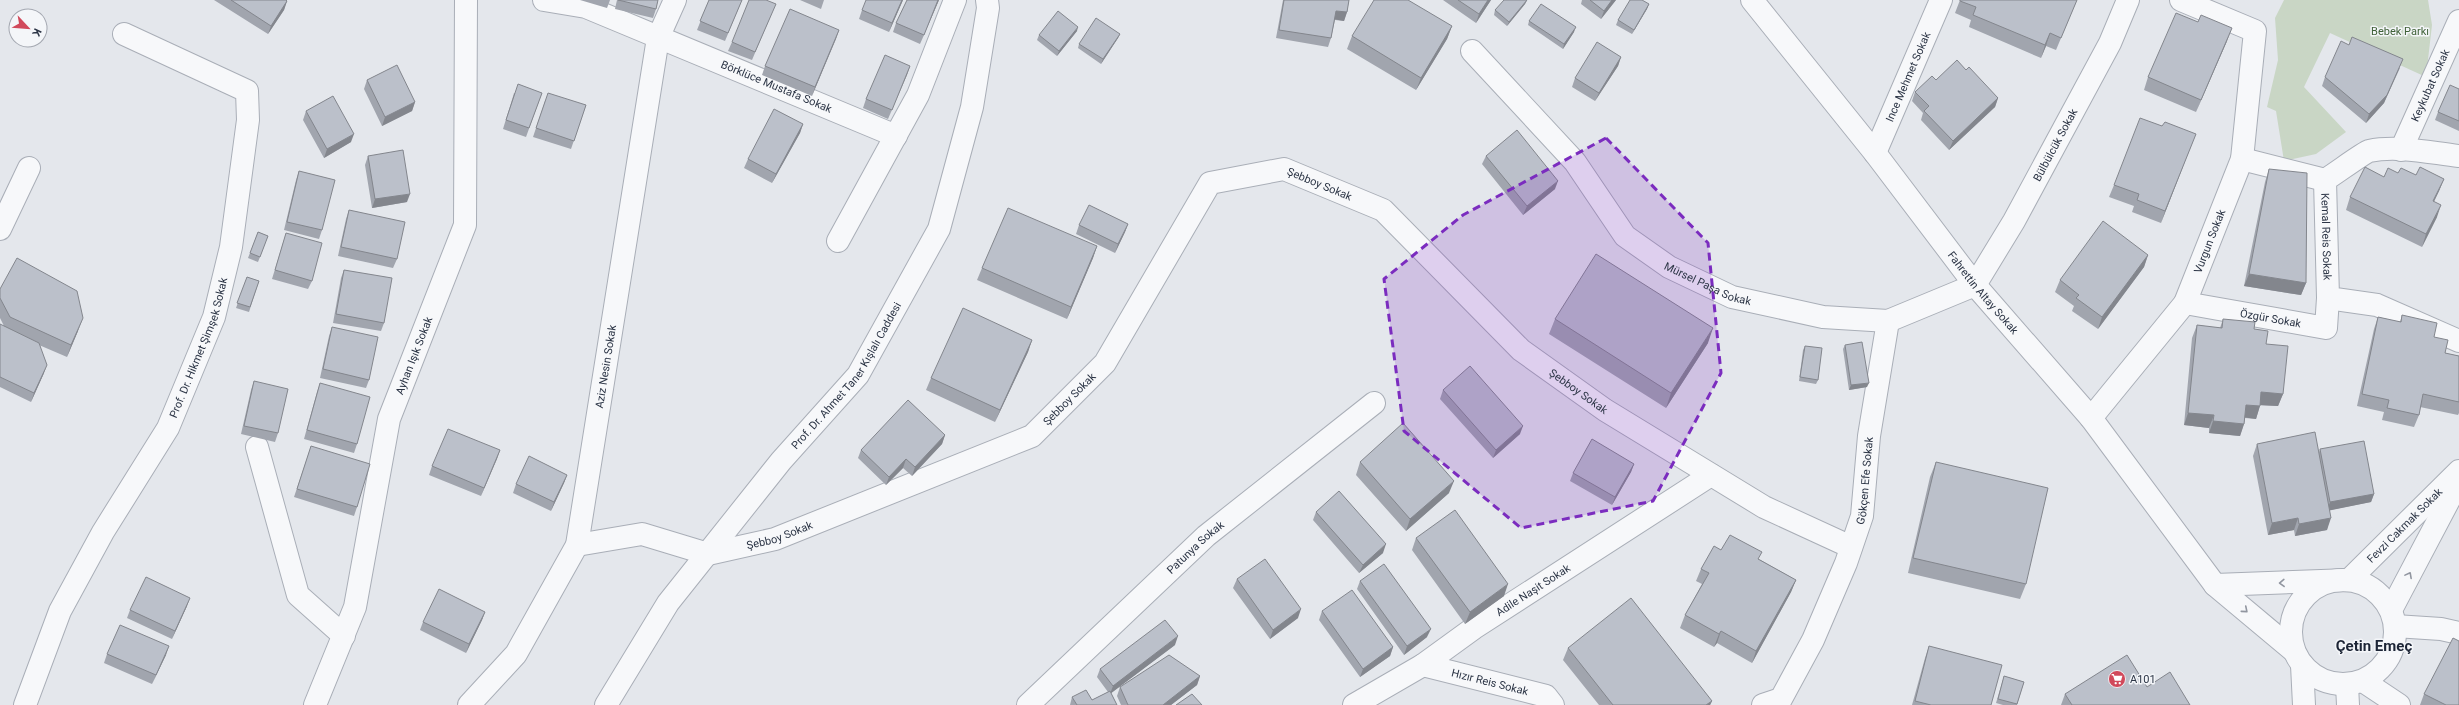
<svg xmlns="http://www.w3.org/2000/svg" width="2459" height="705" viewBox="0 0 2459 705" font-family="Roboto,sans-serif">
<style>
.green{fill:#c9d6c5}
.lines{fill:none;stroke-linecap:round;stroke-linejoin:round}
.minor-casing{stroke:#a9aeb7;stroke-width:24}
.minor{stroke:#f7f8fa;stroke-width:22}
.wall{fill:#a1a5ae}
.shaded-wall{fill:#83868d}
.building{fill:#bbc0ca;stroke:#83868d}
.oneway{stroke:#9196a0}
.marked{fill:#7b2cbf;fill-opacity:0.2;stroke:#7b2cbf;stroke-width:3;stroke-dasharray:8 5;stroke-linejoin:round}
.labels{text-anchor:middle;dominant-baseline:central;stroke-width:3;stroke-linejoin:round;paint-order:stroke}
.park-label{font-size:11px;fill:#3f6138;stroke:#f4f6f9}
.street-label{font-size:11px;fill:#2b3445;stroke:#f4f6f9}
.poi-label{font-size:11px;fill:#2b3445;stroke:#f4f6f9;text-anchor:start}
.district-label{font-size:15px;font-weight:bold;fill:#1d2536;stroke:#f4f6f9}
</style>
<rect width="100%" height="100%" fill="#e4e7ec"/>
<path class="green" d="M 2284,0 L 2428,0 L 2432,25 L 2426,77 L 2330,33 L 2304,87 L 2346,132 L 2316,154 L 2284,161 L 2276,111 L 2267,107 L 2278,60 L 2275,18 Z"/>
<g class="lines">
<g class="minor-casing">
<g id="minor">
<path id="s1" d="M 544,0 L 586,7 L 896,136"/>
<path id="s2" d="M 1752,0 L 1875,153 L 1975,285 L 2091,418 L 2215,585 L 2294,651"/>
<path id="s3" d="M 1472,51 L 1575,162 L 1625,236 L 1669,267 L 1732,297 L 1823,317 L 1888,321"/>
<path id="s4" d="M 2401,150 L 2459,21"/>
<path id="s5" d="M 1875,153 L 1941,0"/>
<path id="s6" d="M 2459,156 C 2431,153 2398,145 2369,151 C 2363,153 2335,174 2325,180 L 2328,298 L 2377,305 L 2459,341"/>
<path d="M 2242,159 L 2325,180"/>
<path d="M 0,229 L 29,168"/>
<path d="M 838,241 L 918,95 L 955,0"/>
<path id="s7" d="M 2185,303 L 2326,328 L 2328,298"/>
<path id="s8" d="M 2091,418 L 2185,303 L 2242,159 L 2255,31 L 2181,0"/>
<path d="M 257,447 L 298,595 L 344,636"/>
<path id="s9" d="M 577,545 L 642,534 L 708,554 L 775,539 L 1032,436 L 1105,363 L 1210,183 L 1284,169 L 1383,210 L 1521,350 L 1605,410 L 1764,507 L 1851,547"/>
<circle cx="2343" cy="632" r="52"/>
<path id="s10" d="M 2215,585 L 2349,580 L 2459,471"/>
<path d="M 2391,610 L 2459,481"/>
<path d="M 2395,626 L 2441,629 L 2459,633"/>
<path id="s11" d="M 1423,665 L 1546,696 L 1553,705"/>
<path d="M 2302,665 L 2304,705"/>
<path d="M 2363,681 L 2399,705"/>
<path d="M 2347,685 L 2348,705"/>
<path id="s12" d="M 25,705 L 60,611 L 103,532 L 168,428 L 214,317 L 231,247 L 248,120 L 247,91 L 124,34"/>
<path id="s13" d="M 315,705 L 355,607 L 389,419 L 465,225 L 466,0"/>
<path id="s14" d="M 469,705 L 516,654 L 577,545 L 658,38 L 675,0"/>
<path id="s15" d="M 606,705 L 668,603 L 781,461 L 858,375 L 939,229 L 972,107 L 988,8 L 987,0"/>
<path id="s16" d="M 1028,705 L 1206,536 L 1374,403"/>
<path id="s17" d="M 1354,705 L 1423,665 L 1474,628 L 1711,475"/>
<path id="s18" d="M 1763,705 L 1781,699 L 1813,640 L 1846,563 L 1862,516 L 1869,436 L 1888,321 L 1975,285 L 2014,221 L 2110,43 L 2128,0"/>
</g>
</g>
<use href="#minor" class="minor"/>
</g>
<path class="wall" d="M 214,0 L 286,0 L 287,1 L 284,10 L 268,34 Z
M 580,0 L 610,0 L 607,8 Z
M 617,0 L 658,0 L 656,9 L 653,18 L 615,9 Z
M 709,0 L 742,0 L 725,41 L 697,30 Z
M 800,0 L 824,0 L 821,9 Z
M 903,0 L 889,32 L 859,19 L 862,10 Z
M 939,0 L 920,44 L 893,32 L 896,23 Z
M 1283,0 L 1349,0 L 1347,12 L 1344,21 L 1335,20 L 1331,38 L 1328,47 L 1276,38 Z
M 1443,0 L 1491,0 L 1476,23 Z
M 1527,0 L 1525,4 L 1507,26 L 1494,15 L 1495,10 Z
M 1582,0 L 1616,0 L 1601,19 L 1581,4 Z
M 1960,0 L 2077,0 L 2056,50 L 2046,46 L 2041,58 L 1969,27 L 1971,20 L 1955,13 Z
M 1649,4 L 1647,9 L 1632,34 L 1616,25 L 1618,20 Z
M 772,13 L 752,60 L 728,51 L 732,42 Z
M 1529,21 L 1574,32 L 1563,49 L 1528,25 Z
M 1452,26 L 1447,39 L 1416,90 L 1347,49 L 1352,36 Z
M 839,30 L 812,96 L 762,75 L 765,66 Z
M 1077,31 L 1057,56 L 1037,40 L 1039,35 Z
M 1120,34 L 1118,38 L 1101,64 L 1078,48 L 1079,44 Z
M 2227,41 L 2196,112 L 2144,90 L 2148,77 Z
M 1621,57 L 1618,66 L 1595,101 L 1572,87 L 1575,78 Z
M 910,66 L 888,119 L 863,108 L 866,99 Z
M 2400,68 L 2384,103 L 2366,123 L 2322,86 L 2325,77 Z
M 1966,70 L 1998,98 L 1995,107 L 1949,150 L 1921,120 L 1923,113 L 1912,101 L 1915,92 L 1936,80 Z
M 367,80 L 415,102 L 412,111 L 382,126 L 364,89 Z
M 2459,89 L 2459,131 L 2435,120 L 2438,112 Z
M 514,93 L 542,93 L 526,137 L 503,129 Z
M 545,101 L 586,105 L 571,149 L 533,137 Z
M 306,111 L 351,142 L 324,158 L 303,120 Z
M 803,124 L 800,133 L 772,183 L 744,168 L 748,159 Z
M 2191,146 L 2161,223 L 2132,212 L 2134,206 L 2109,197 L 2114,185 Z
M 368,156 L 407,202 L 372,208 L 365,165 Z
M 1486,156 L 1555,189 L 1523,215 L 1482,164 Z
M 2269,169 L 2306,283 L 2301,295 L 2244,286 L 2265,182 Z
M 299,171 L 322,230 L 319,239 L 284,230 L 296,180 Z
M 2398,173 L 2444,179 L 2439,191 L 2434,202 L 2437,217 L 2422,247 L 2346,210 L 2350,197 L 2384,177 Z
M 349,210 L 397,259 L 393,268 L 338,256 L 346,219 Z
M 1128,224 L 1125,232 L 1115,253 L 1076,234 L 1079,225 Z
M 258,232 L 268,236 L 258,262 L 248,258 Z
M 286,233 L 312,281 L 308,289 L 272,279 Z
M 1097,246 L 1093,258 L 1067,319 L 977,280 L 982,268 Z
M 2148,255 L 2144,267 L 2098,329 L 2072,311 L 2074,306 L 2055,292 L 2060,280 Z
M 344,270 L 384,323 L 381,331 L 333,323 L 341,278 Z
M 247,277 L 259,281 L 249,312 L 236,308 Z
M 0,289 L 78,331 L 67,357 L 39,345 L 44,373 L 31,402 L 0,387 L 0,325 L 4,326 L 0,318 Z
M 2402,315 L 2434,337 L 2445,353 L 2459,356 L 2459,413 L 2458,415 L 2420,407 L 2419,415 L 2414,427 L 2382,420 L 2384,412 L 2357,406 L 2374,329 L 2378,317 L 2400,322 Z
M 1555,319 L 1708,343 L 1666,408 L 1549,334 Z
M 2223,319 L 2254,329 L 2266,344 L 2283,394 L 2278,406 L 2260,405 L 2256,419 L 2245,418 L 2244,424 L 2240,436 L 2209,433 L 2209,428 L 2184,425 L 2192,338 L 2197,325 L 2220,328 Z
M 332,327 L 369,380 L 366,388 L 320,378 L 329,336 Z
M 1032,340 L 1028,352 L 995,422 L 926,390 L 931,378 Z
M 1845,345 L 1867,387 L 1849,390 L 1843,349 Z
M 1805,346 L 1818,380 L 1816,384 L 1799,381 L 1803,350 Z
M 254,381 L 278,433 L 275,442 L 241,434 L 251,390 Z
M 320,383 L 357,444 L 354,453 L 304,439 L 317,392 Z
M 1443,390 L 1520,434 L 1493,458 L 1440,399 Z
M 945,435 L 942,444 L 912,476 L 903,468 L 886,485 L 858,458 L 861,450 Z
M 2257,444 L 2319,452 L 2320,449 L 2374,494 L 2371,502 L 2330,510 L 2327,530 L 2295,536 L 2294,530 L 2268,535 L 2253,456 Z
M 311,446 L 357,507 L 354,516 L 294,497 Z
M 500,450 L 481,496 L 429,475 L 432,466 Z
M 1360,462 L 1449,493 L 1406,531 L 1356,475 Z
M 1936,462 L 2026,584 L 2020,599 L 1908,573 L 1930,477 Z
M 1634,464 L 1631,472 L 1612,505 L 1570,481 L 1573,473 Z
M 567,475 L 564,483 L 551,511 L 513,493 L 516,484 Z
M 1316,512 L 1383,553 L 1359,573 L 1313,520 Z
M 1416,538 L 1504,596 L 1465,624 L 1412,550 Z
M 1721,550 L 1759,559 L 1796,580 L 1791,592 L 1752,663 L 1717,643 L 1714,647 L 1680,628 L 1685,615 L 1702,584 L 1696,581 L 1701,569 Z
M 1237,579 L 1298,618 L 1270,639 L 1233,588 Z
M 1360,581 L 1427,637 L 1404,655 L 1357,589 Z
M 187,606 L 172,639 L 127,618 L 130,610 Z
M 1322,611 L 1393,647 L 1390,656 L 1360,677 L 1319,620 Z
M 485,612 L 482,620 L 466,653 L 420,630 L 423,622 Z
M 1175,645 L 1111,693 L 1117,705 L 1070,705 L 1072,697 L 1092,700 L 1108,692 L 1097,677 L 1100,669 Z
M 1929,646 L 1991,705 L 1912,705 L 1925,658 Z
M 1568,648 L 1712,701 L 1710,705 L 1599,705 L 1563,660 Z
M 107,654 L 166,655 L 152,684 L 104,663 Z
M 1200,676 L 1197,685 L 1171,705 L 1121,705 L 1117,696 L 1120,687 Z
M 2004,676 L 2024,682 L 2017,705 L 2003,705 L 1996,703 Z
M 2147,687 L 2190,705 L 2061,705 L 2065,694 Z
M 2424,694 L 2459,705 L 2420,705 Z"/>
<path class="shaded-wall" d="M 902,0 L 903,0 L 889,32 L 892,23 Z
M 938,0 L 939,0 L 920,44 L 924,35 Z
M 1488,0 L 1491,0 L 1476,23 L 1479,14 Z
M 1527,0 L 1525,4 L 1507,26 L 1509,22 Z
M 1612,0 L 1616,0 L 1601,19 L 1604,11 Z
M 287,1 L 284,10 L 268,34 L 271,26 Z
M 1649,4 L 1647,9 L 1632,34 L 1634,30 Z
M 1336,11 L 1347,12 L 1344,21 L 1333,19 Z
M 1452,26 L 1447,39 L 1416,90 L 1421,78 Z
M 1078,27 L 1077,31 L 1057,56 L 1059,51 Z
M 1576,27 L 1574,32 L 1563,49 L 1564,44 Z
M 2232,28 L 2227,41 L 2196,112 L 2201,100 Z
M 839,30 L 836,39 L 812,96 L 815,87 Z
M 2050,33 L 2046,46 L 2041,58 L 2045,45 Z
M 1120,34 L 1118,38 L 1101,64 L 1103,59 Z
M 1621,57 L 1618,66 L 1595,101 L 1599,93 Z
M 2403,59 L 2384,103 L 2366,123 L 2369,114 Z
M 910,66 L 907,75 L 888,119 L 892,110 Z
M 1998,98 L 1995,107 L 1949,150 L 1953,141 Z
M 415,102 L 412,111 L 382,126 L 385,117 Z
M 803,124 L 800,133 L 772,183 L 776,174 Z
M 354,134 L 351,142 L 324,158 L 327,149 Z
M 2196,134 L 2191,146 L 2161,223 L 2165,211 Z
M 2444,179 L 2439,191 L 2428,213 L 2433,201 Z
M 1558,181 L 1555,189 L 1523,215 L 1527,206 Z
M 410,194 L 407,202 L 372,208 L 375,199 Z
M 2441,205 L 2437,217 L 2422,247 L 2426,234 Z
M 1128,224 L 1125,232 L 1115,253 L 1118,244 Z
M 1097,246 L 1093,258 L 1067,319 L 1071,307 Z
M 2148,255 L 2144,267 L 2098,329 L 2102,317 Z
M 2249,274 L 2306,283 L 2301,295 L 2244,286 Z
M 83,318 L 78,331 L 67,357 L 71,345 Z
M 1713,328 L 1708,343 L 1666,408 L 1671,393 Z
M 1032,340 L 1028,352 L 995,422 L 1000,410 Z
M 47,365 L 44,373 L 31,402 L 34,393 Z
M 1869,383 L 1867,387 L 1849,390 L 1851,385 Z
M 2261,392 L 2283,394 L 2278,406 L 2257,405 Z
M 2246,405 L 2260,406 L 2256,419 L 2242,417 Z
M 2188,413 L 2214,415 L 2209,428 L 2184,425 Z
M 2213,421 L 2244,424 L 2240,436 L 2209,433 Z
M 1523,426 L 1520,434 L 1493,458 L 1496,450 Z
M 945,435 L 942,444 L 912,476 L 915,467 Z
M 500,450 L 497,459 L 481,496 L 484,488 Z
M 906,459 L 903,468 L 886,485 L 889,477 Z
M 1634,464 L 1631,472 L 1612,505 L 1615,497 Z
M 567,475 L 564,483 L 551,511 L 554,502 Z
M 1454,481 L 1449,493 L 1406,531 L 1410,519 Z
M 2374,494 L 2371,502 L 2327,511 L 2330,502 Z
M 2298,518 L 2294,530 L 2268,535 L 2272,523 Z
M 2331,518 L 2327,530 L 2295,536 L 2299,524 Z
M 1386,544 L 1383,553 L 1359,573 L 1363,565 Z
M 1796,580 L 1791,592 L 1752,663 L 1756,651 Z
M 1508,584 L 1504,596 L 1465,624 L 1470,612 Z
M 190,598 L 187,606 L 172,639 L 175,631 Z
M 1301,609 L 1298,618 L 1270,639 L 1273,630 Z
M 485,612 L 482,620 L 466,653 L 469,644 Z
M 1431,629 L 1427,637 L 1404,655 L 1407,646 Z
M 1721,631 L 1717,643 L 1714,647 L 1719,634 Z
M 1178,636 L 1175,645 L 1110,694 L 1113,686 Z
M 169,646 L 166,655 L 152,684 L 156,675 Z
M 1393,647 L 1390,656 L 1360,677 L 1363,669 Z
M 1200,676 L 1197,685 L 1171,705 L 1163,705 Z
M 1712,701 L 1710,705 L 1706,705 Z"/>
<path class="building" d="M 231,0 L 286,0 L 287,1 L 271,26 Z
M 618,0 L 658,0 L 656,9 Z
M 709,0 L 742,0 L 728,33 L 700,21 Z
M 749,0 L 766,0 L 776,4 L 755,52 L 732,42 Z
M 866,0 L 902,0 L 892,23 L 862,10 Z
M 907,0 L 938,0 L 924,35 L 896,23 Z
M 1284,0 L 1349,0 L 1347,12 L 1336,11 L 1331,38 L 1279,30 Z
M 1374,0 L 1408,0 L 1452,26 L 1421,78 L 1352,36 Z
M 1458,0 L 1488,0 L 1479,14 Z
M 1504,0 L 1527,0 L 1509,22 L 1495,10 Z
M 1590,0 L 1612,0 L 1604,11 Z
M 1630,0 L 1642,0 L 1649,4 L 1634,30 L 1618,20 Z
M 1960,0 L 2077,0 L 2061,38 L 2050,33 L 2045,45 L 1973,15 L 1976,7 L 1960,1 Z
M 1541,4 L 1576,27 L 1564,44 L 1529,21 Z
M 790,9 L 839,30 L 815,87 L 765,66 Z
M 1058,11 L 1078,27 L 1059,51 L 1039,35 Z
M 2176,13 L 2198,22 L 2201,15 L 2232,28 L 2201,100 L 2148,77 Z
M 1096,18 L 1120,34 L 1103,59 L 1079,44 Z
M 2352,37 L 2403,59 L 2387,95 L 2369,114 L 2325,77 L 2341,41 L 2349,45 Z
M 1597,42 L 1621,57 L 1599,93 L 1575,78 Z
M 885,55 L 910,66 L 892,110 L 866,99 Z
M 1957,60 L 1966,70 L 1969,67 L 1998,98 L 1953,141 L 1924,111 L 1929,106 L 1915,92 L 1932,76 L 1936,80 Z
M 397,65 L 415,102 L 385,117 L 367,80 Z
M 518,84 L 542,93 L 529,128 L 506,120 Z
M 2450,85 L 2459,89 L 2459,121 L 2438,112 Z
M 548,93 L 586,105 L 574,141 L 536,128 Z
M 333,96 L 354,134 L 327,149 L 306,111 Z
M 774,109 L 803,124 L 776,174 L 748,159 Z
M 2140,118 L 2162,126 L 2165,122 L 2196,134 L 2165,211 L 2137,200 L 2139,194 L 2114,185 Z
M 1517,130 L 1558,181 L 1527,206 L 1486,156 Z
M 403,150 L 410,194 L 375,199 L 368,156 Z
M 2365,167 L 2384,177 L 2388,168 L 2398,173 L 2401,168 L 2416,175 L 2420,167 L 2444,179 L 2433,201 L 2441,205 L 2426,234 L 2350,197 Z
M 2269,169 L 2307,173 L 2306,283 L 2249,274 Z
M 299,171 L 335,180 L 322,230 L 287,222 Z
M 1089,205 L 1128,224 L 1118,244 L 1079,225 Z
M 1008,208 L 1097,246 L 1071,307 L 982,268 Z
M 349,210 L 405,222 L 397,259 L 341,247 Z
M 2103,221 L 2148,255 L 2102,317 L 2076,298 L 2079,295 L 2060,280 Z
M 258,232 L 268,236 L 260,257 L 250,253 Z
M 286,233 L 322,243 L 312,281 L 275,270 Z
M 1596,254 L 1713,328 L 1671,393 L 1555,319 Z
M 17,258 L 77,291 L 83,318 L 71,345 L 10,317 L 0,298 L 0,289 Z
M 344,270 L 392,278 L 384,323 L 336,314 Z
M 247,277 L 259,281 L 250,307 L 237,303 Z
M 963,308 L 1032,340 L 1000,410 L 931,378 Z
M 2402,315 L 2437,323 L 2434,337 L 2448,340 L 2445,353 L 2459,356 L 2459,402 L 2423,394 L 2419,415 L 2387,408 L 2389,400 L 2362,394 L 2378,317 L 2401,322 Z
M 2223,319 L 2255,322 L 2254,329 L 2268,331 L 2266,344 L 2288,346 L 2283,394 L 2261,392 L 2260,406 L 2246,405 L 2244,424 L 2213,421 L 2214,415 L 2188,413 L 2197,325 L 2222,328 Z
M 0,324 L 39,343 L 47,365 L 34,393 L 0,377 Z
M 332,327 L 378,337 L 369,380 L 323,369 Z
M 1862,342 L 1869,383 L 1851,385 L 1845,345 Z
M 1805,346 L 1822,348 L 1818,380 L 1800,377 Z
M 1470,366 L 1523,426 L 1496,450 L 1443,390 Z
M 254,381 L 288,389 L 278,433 L 244,426 Z
M 320,383 L 370,397 L 357,444 L 307,430 Z
M 908,400 L 945,435 L 915,467 L 906,459 L 889,477 L 861,450 Z
M 1403,423 L 1454,481 L 1410,519 L 1360,462 Z
M 448,429 L 500,450 L 484,488 L 432,466 Z
M 2315,432 L 2331,518 L 2299,524 L 2298,518 L 2272,523 L 2257,444 Z
M 1592,439 L 1634,464 L 1615,497 L 1573,473 Z
M 2364,441 L 2374,494 L 2330,502 L 2320,449 Z
M 311,446 L 370,464 L 357,507 L 297,489 Z
M 529,456 L 567,475 L 554,502 L 516,484 Z
M 1936,462 L 2048,488 L 2026,584 L 1913,558 Z
M 1339,491 L 1386,544 L 1363,565 L 1316,512 Z
M 1455,510 L 1508,584 L 1470,612 L 1416,538 Z
M 1730,535 L 1762,552 L 1758,559 L 1796,580 L 1756,651 L 1721,631 L 1719,634 L 1685,615 L 1709,573 L 1701,569 L 1714,546 L 1721,550 Z
M 1265,559 L 1301,609 L 1273,630 L 1237,579 Z
M 1384,564 L 1431,629 L 1407,646 L 1360,581 Z
M 146,577 L 190,598 L 175,631 L 130,610 Z
M 439,589 L 485,612 L 469,644 L 423,622 Z
M 1352,590 L 1393,647 L 1363,669 L 1322,611 Z
M 1631,598 L 1712,701 L 1706,705 L 1613,705 L 1568,648 Z
M 1165,620 L 1178,636 L 1113,686 L 1100,669 Z
M 120,625 L 169,646 L 156,675 L 107,654 Z
M 2453,638 L 2459,641 L 2459,705 L 2446,705 L 2424,694 Z
M 1929,646 L 2002,665 L 1991,705 L 1931,705 L 1915,701 Z
M 1169,655 L 1200,676 L 1163,705 L 1128,705 L 1120,687 Z
M 2127,655 L 2147,687 L 2170,672 L 2190,705 L 2072,705 L 2065,694 Z
M 2004,676 L 2024,682 L 2017,704 L 1998,699 Z
M 1086,690 L 1092,700 L 1110,691 L 1117,705 L 1077,705 L 1072,697 Z
M 1192,694 L 1202,705 L 1176,705 Z"/>
<defs><path id="oneway-chevron" d="M-2-3.5L2.5 0L-2 3.5" fill="none" stroke-width="1.6" stroke-linecap="round" stroke-linejoin="round"/></defs>
<g class="oneway">
<use href="#oneway-chevron" transform="translate(2409 575) rotate(-62)"/>
<use href="#oneway-chevron" transform="translate(2282 583) rotate(178)"/>
<use href="#oneway-chevron" transform="translate(2245 610) rotate(40)"/>
</g>
<path class="marked" d="M 1606,138 L 1708,243 L 1721,373 L 1653,501 L 1521,528 L 1404,431 L 1384,279 L 1463,215 Z"/>
<defs>
<g id="supermarket-disc" transform="scale(0.9)"><circle r="9.5" fill="#d1495b" stroke="#f4f6f9"/><path d="M-6-5.5h2.5l.6 2H6L4.5 2H-2.5L-4.4-4H-6ZM-1.5 3.2a1.3 1.3 0 1 0 .1 0ZM3 3.2a1.3 1.3 0 1 0 .1 0Z" fill="#fff"/></g>
</defs>
<g fill-rule="evenodd">
<use href="#supermarket-disc" x="2117" y="679"/>
</g>
<g class="labels">
<g class="park-label">
<text x="2400" y="31">Bebek Parkı</text>
</g>
<g class="street-label">
<text stroke="none"><textPath href="#s5" startOffset="83">Ince Mehmet Sokak</textPath></text>
<text stroke="none"><textPath href="#s4" startOffset="71">Keykubat Sokak</textPath></text>
<text stroke="none"><textPath href="#s1" startOffset="249">Börklüce Mustafa Sokak</textPath></text>
<text stroke="none"><textPath href="#s18" startOffset="672">Bülbülcük Sokak</textPath></text>
<text stroke="none"><textPath href="#s9" startOffset="906">Şebboy Sokak</textPath></text>
<text stroke="none"><textPath href="#s6" startOffset="200">Kemal Reis Sokak</textPath></text>
<text stroke="none"><textPath href="#s8" startOffset="215">Vurgun Sokak</textPath></text>
<text stroke="none"><textPath href="#s3" startOffset="337">Mürsel Paşa Sokak</textPath></text>
<text stroke="none"><textPath href="#s2" startOffset="373">Fahrettin Altay Sokak</textPath></text>
<text stroke="none"><textPath href="#s7" startOffset="87">Özgür Sokak</textPath></text>
<text stroke="none"><textPath href="#s12" startOffset="399">Prof. Dr. Hikmet Şimşek Sokak</textPath></text>
<text stroke="none"><textPath href="#s13" startOffset="365">Ayhan Işık Sokak</textPath></text>
<text stroke="none"><textPath href="#s14" startOffset="375">Aziz Nesin Sokak</textPath></text>
<text stroke="none"><textPath href="#s15" startOffset="409">Prof. Dr. Ahmet Taner Kışlalı Caddesi</textPath></text>
<text stroke="none"><textPath href="#s9" startOffset="1242">Şebboy Sokak</textPath></text>
<text stroke="none"><textPath href="#s9" startOffset="533">Şebboy Sokak</textPath></text>
<text stroke="none"><textPath href="#s18" startOffset="255">Gökçen Efe Sokak</textPath></text>
<text stroke="none"><textPath href="#s10" startOffset="212">Fevzi Cakmak Sokak</textPath></text>
<text stroke="none"><textPath href="#s9" startOffset="209">Şebboy Sokak</textPath></text>
<text stroke="none"><textPath href="#s16" startOffset="230">Patunya Sokak</textPath></text>
<text stroke="none"><textPath href="#s17" startOffset="213">Adile Naşit Sokak</textPath></text>
<text stroke="none"><textPath href="#s11" startOffset="69">Hızır Reis Sokak</textPath></text>
</g>
<g class="poi-label">
<text x="2130" y="679">A101</text>
</g>
<g class="district-label">
<text x="2374" y="646">Çetin Emeç</text>
</g>
</g>
<g transform="translate(28 28) rotate(116)"><circle r="19" fill="#f4f6f9" stroke="#a4a8b1"/>
<path d="M0-3L7 15L0 10L-7 15Z" fill="#d1495b"/>
<text y="-6" font-size="11" font-weight="bold" text-anchor="middle" fill="#2b3445">K</text>
</g>
</svg>
